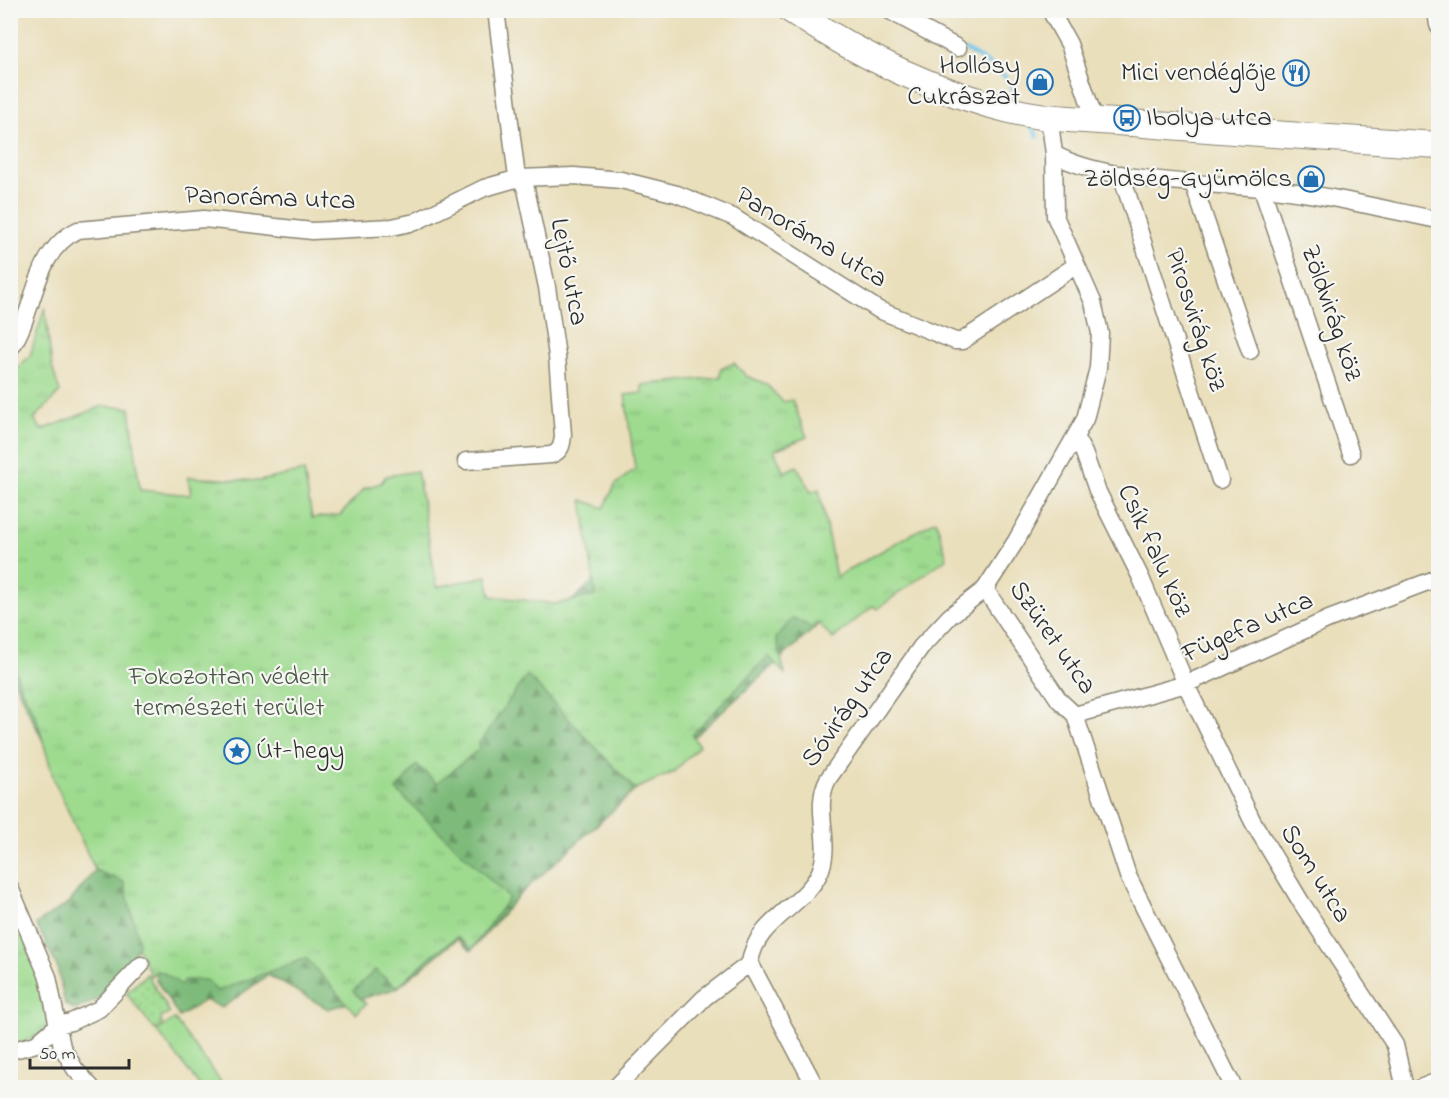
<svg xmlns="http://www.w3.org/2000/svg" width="1449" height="1098" viewBox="0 0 1449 1098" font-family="'Indie Flower',sans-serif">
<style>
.grass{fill:url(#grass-dots);stroke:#64835d;stroke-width:1.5}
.forest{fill:url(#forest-firs);stroke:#547352;stroke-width:1.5}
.park{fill:url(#park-tufts);stroke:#64835d;stroke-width:1.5}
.garden{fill:#9edb8f;stroke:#64835d;stroke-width:1.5}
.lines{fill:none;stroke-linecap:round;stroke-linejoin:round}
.stream{stroke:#6ac3e8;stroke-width:4}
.street-casing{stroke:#8a8573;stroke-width:19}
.primary-casing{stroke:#8a8573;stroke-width:28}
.street{stroke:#fff;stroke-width:16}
.primary{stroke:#fff;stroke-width:26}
.labels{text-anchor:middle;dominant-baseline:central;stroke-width:4.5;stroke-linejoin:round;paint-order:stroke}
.poi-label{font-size:27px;fill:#2b2b2b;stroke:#f6f6f2;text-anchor:end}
.street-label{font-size:27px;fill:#2b2b2b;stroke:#f6f6f2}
.park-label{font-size:27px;fill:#485744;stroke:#f6f6f2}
</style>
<defs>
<pattern id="grass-dots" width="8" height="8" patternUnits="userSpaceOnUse" patternTransform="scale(1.5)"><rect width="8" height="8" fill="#9edb8f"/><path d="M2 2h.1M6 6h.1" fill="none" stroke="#88bc7c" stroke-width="1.8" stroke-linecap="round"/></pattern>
<pattern id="forest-firs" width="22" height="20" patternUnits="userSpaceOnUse" patternTransform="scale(1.5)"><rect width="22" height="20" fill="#7ebb7a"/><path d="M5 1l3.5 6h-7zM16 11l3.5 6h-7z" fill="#679864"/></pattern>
<pattern id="park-tufts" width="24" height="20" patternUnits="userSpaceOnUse" patternTransform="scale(1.5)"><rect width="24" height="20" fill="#9edb8f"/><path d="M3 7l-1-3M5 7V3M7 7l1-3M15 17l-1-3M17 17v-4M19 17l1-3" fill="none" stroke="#88bc7c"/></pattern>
</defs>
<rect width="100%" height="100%" fill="#f6f6f2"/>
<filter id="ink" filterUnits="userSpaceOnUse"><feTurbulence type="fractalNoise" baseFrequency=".0167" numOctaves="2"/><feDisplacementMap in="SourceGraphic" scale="12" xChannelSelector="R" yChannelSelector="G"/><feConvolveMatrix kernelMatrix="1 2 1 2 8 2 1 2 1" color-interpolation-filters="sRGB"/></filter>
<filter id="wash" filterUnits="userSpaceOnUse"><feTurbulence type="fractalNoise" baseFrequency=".008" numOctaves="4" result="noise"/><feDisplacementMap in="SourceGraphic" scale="24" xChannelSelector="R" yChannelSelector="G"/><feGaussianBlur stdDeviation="1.35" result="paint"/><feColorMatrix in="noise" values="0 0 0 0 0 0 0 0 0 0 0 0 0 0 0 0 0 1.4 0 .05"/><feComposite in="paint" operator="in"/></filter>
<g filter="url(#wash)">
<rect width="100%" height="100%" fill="#eadfbb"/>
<path class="grass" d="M 147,974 L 170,1013 L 161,1018 L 162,1025 L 155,1030 L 126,993 Z"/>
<path class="forest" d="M 644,533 L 828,616 L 517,897 L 471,951 L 457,939 L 397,988 L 328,1009 L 268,975 L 222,1008 L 205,1000 L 179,1017 L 156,980 L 154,960 L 149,948 L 135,949 L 134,963 L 99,999 L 75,1010 L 65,1004 L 57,966 L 36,924 L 69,903 L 101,863 L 12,676 L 129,609 L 348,649 L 572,601 Z"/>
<path class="park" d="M 45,307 L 52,367 L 60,392 L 34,419 L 42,430 L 103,406 L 130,408 L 140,490 L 191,495 L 188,477 L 260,481 L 304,471 L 312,518 L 340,515 L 365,488 L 381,483 L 386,476 L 417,471 L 437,587 L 487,576 L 491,596 L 555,604 L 596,596 L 582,500 L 604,508 L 615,485 L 635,469 L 625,395 L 642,393 L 642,385 L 720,377 L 721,369 L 734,363 L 746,376 L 766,384 L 783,402 L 792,400 L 807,437 L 774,450 L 784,472 L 797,466 L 811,492 L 819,489 L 836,577 L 936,520 L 947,558 L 877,609 L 873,606 L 833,639 L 818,623 L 813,628 L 793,618 L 776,638 L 785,674 L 768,656 L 692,735 L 699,746 L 674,772 L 635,789 L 527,675 L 478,745 L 479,749 L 437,783 L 417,765 L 396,790 L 509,898 L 472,949 L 457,937 L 432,955 L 397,987 L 375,970 L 353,991 L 366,1004 L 356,1014 L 306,958 L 217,991 L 207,980 L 184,980 L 181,985 L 163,972 L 156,971 L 151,976 L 138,948 L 139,942 L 124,882 L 95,870 L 54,780 L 36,716 L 20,686 L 10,649 L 10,375 L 30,356 Z
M 10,903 L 58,1023 L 10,1051 Z"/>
<path class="garden" d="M 174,1019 L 225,1087 L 201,1087 L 157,1031 Z"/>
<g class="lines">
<path class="stream" d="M 966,50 C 986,62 1009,71 1015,96
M 1031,125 L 1038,137"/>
</g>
</g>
<g filter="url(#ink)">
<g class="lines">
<g class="street-casing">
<path id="street" d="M 888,10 L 958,48
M 1050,10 L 1069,44 L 1095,120
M 1436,10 L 1438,25
M 1054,154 C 1104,183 1213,183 1273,189 C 1328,195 1384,209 1438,220
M 1121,174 L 1220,480
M 1193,183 L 1250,351
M 1262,189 L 1351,454
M 10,349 C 37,311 32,252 78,230 L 204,219 L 312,231 L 392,227 L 415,222 L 484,188 L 519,178 L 574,176 L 621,180 L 677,194 L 733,217 L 879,310 L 955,341 L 962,341 L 1075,266
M 1076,439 L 1084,453 L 1097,490 L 1140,576 L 1189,691 L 1253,822 L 1301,902 L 1395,1045 L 1405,1088
M 466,461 L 551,455 C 561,451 562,446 563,435 L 557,356 L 547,287 L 526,189 L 516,170 L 496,10
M 985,589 L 1059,700 L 1075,715 L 1128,876 L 1234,1088
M 1075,715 L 1186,684 L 1329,619 L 1438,578
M 10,888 L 48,977 L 62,1047 L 75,1069 L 92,1088
M 750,963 L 816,1088
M 10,1051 L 36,1044 L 58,1025 L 71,1022 L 99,1009 L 141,965
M 615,1088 L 704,998 L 750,963 C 755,921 802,908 819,874 C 834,843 812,809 828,779 L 921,647 L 950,616 L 985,589 L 1016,541 L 1085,419 L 1098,368 L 1100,333 L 1093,302 L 1055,216 L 1054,154 L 1049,115
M 1420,1088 L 1438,1081"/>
</g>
<g class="primary-casing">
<path id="primary" d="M 791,10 C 860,56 932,91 1013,111 C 1055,121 1101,120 1144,124 C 1242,132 1340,139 1438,145"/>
</g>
<use href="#street" class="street"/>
<use href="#primary" class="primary"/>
</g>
</g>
<defs>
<g id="restaurant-ring" transform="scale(1.35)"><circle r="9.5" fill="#f6f6f2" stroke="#1f6fb2" stroke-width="1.5"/><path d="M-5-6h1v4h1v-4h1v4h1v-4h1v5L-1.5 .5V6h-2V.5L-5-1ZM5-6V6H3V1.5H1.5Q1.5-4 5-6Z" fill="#1f6fb2"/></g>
<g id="shop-ring" transform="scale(1.35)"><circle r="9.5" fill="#f6f6f2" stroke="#1f6fb2" stroke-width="1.5"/><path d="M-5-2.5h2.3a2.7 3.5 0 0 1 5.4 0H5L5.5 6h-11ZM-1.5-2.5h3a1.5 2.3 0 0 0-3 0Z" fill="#1f6fb2"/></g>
<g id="bus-ring" transform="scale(1.35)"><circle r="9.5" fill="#f6f6f2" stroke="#1f6fb2" stroke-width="1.5"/><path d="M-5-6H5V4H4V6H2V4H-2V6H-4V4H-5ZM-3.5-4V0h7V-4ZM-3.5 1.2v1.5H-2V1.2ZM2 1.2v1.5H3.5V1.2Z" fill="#1f6fb2"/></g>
<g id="sight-ring" transform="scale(1.35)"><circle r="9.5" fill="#f6f6f2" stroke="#1f6fb2" stroke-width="1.5"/><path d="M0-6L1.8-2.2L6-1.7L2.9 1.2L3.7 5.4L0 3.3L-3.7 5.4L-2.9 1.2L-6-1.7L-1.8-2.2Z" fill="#1f6fb2"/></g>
</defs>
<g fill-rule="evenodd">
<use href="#restaurant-ring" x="1296" y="73"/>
<use href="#shop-ring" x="1040" y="82"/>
<use href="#bus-ring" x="1127" y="118"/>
<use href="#shop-ring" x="1311" y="179"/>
<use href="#sight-ring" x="237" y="751"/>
</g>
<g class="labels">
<g class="poi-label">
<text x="1020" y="66">Hollósy<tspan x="1020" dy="31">Cukrászat</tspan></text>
<text x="1276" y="73">Mici vendéglője</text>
<text x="1146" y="118" text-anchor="start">Ibolya utca</text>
<text x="1292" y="179">Zöldség-Gyümölcs</text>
<text x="256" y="751" text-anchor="start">Út-hegy</text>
</g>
<g class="street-label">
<text transform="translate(270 199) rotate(2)">Panoráma utca</text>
<text transform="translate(811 238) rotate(31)">Panoráma utca</text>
<text transform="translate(568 272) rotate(79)">Lejtő utca</text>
<text transform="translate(1331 313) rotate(71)">Zöldvirág köz</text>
<text transform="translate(1195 320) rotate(72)">Pirosvirág köz</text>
<text transform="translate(1154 551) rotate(65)">Csík falu köz</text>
<text transform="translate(1248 628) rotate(-24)">Fügefa utca</text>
<text transform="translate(1052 638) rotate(55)">Szüret utca</text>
<text transform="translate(848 708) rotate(-55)">Sóvirág utca</text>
<text transform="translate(1315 874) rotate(58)">Som utca</text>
</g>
<g class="park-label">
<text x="229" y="677">Fokozottan védett<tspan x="229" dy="31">természeti terület</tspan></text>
</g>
</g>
<rect width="1449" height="1098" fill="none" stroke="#f6f6f2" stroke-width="36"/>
<path d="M30 1059v9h99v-9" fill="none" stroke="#2b2b2b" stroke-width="3"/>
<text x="39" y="1059" font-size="18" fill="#2b2b2b" stroke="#f6f6f2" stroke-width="4.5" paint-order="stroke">50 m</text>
</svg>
